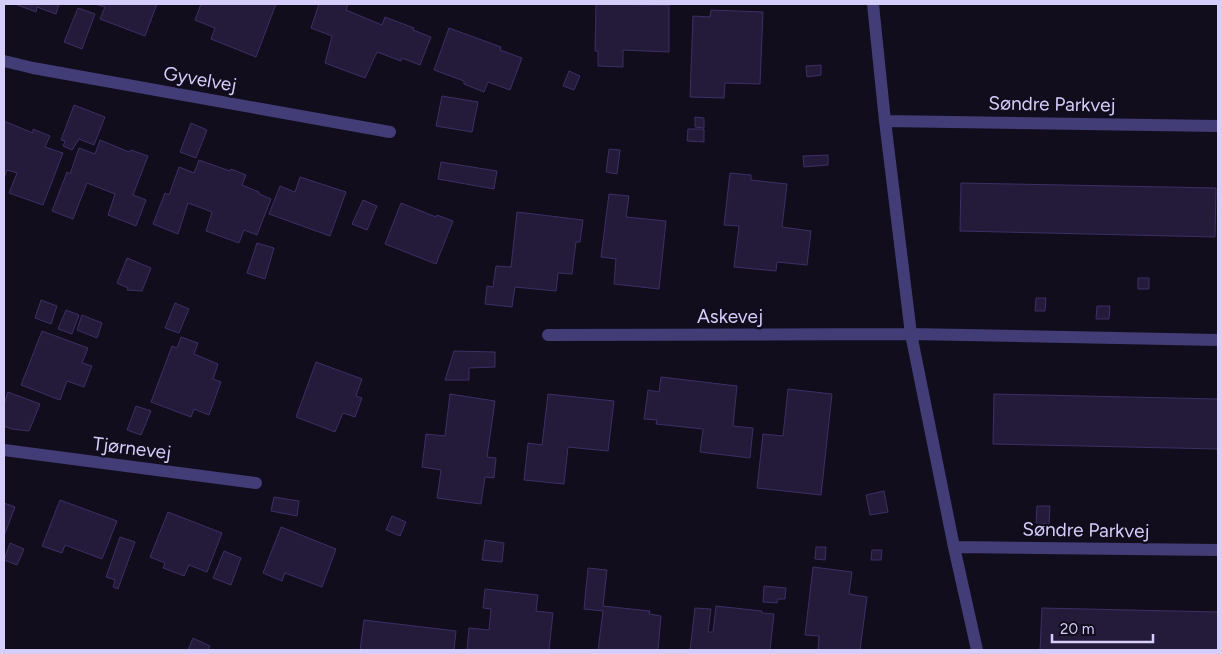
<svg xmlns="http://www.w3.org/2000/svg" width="1222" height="654" viewBox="0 0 1222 654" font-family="Figtree,sans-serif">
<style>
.building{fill:#241b3b;stroke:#3d2f65}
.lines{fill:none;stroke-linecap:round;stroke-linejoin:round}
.minor{stroke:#423c77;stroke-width:12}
.labels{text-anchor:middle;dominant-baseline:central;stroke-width:5;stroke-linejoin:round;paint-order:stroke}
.street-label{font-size:19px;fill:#d5cdfa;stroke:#110d1c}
</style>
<rect width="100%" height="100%" fill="#110d1c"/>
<path class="building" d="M 15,4 L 59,4 L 56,14 L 37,7 L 36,12 Z
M 95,4 L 157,4 L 145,36 L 100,19 L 105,7 Z
M 201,4 L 276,4 L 256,57 L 211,39 L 215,28 L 195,20 Z
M 319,4 L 348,4 L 346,10 L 382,25 L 385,17 L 414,28 L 413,30 L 431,37 L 420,65 L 402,58 L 401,61 L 377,52 L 365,78 L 325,63 L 332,36 L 311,28 Z
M 596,4 L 669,5 L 669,52 L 623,50 L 623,67 L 598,66 L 598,51 L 595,51 Z
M 78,8 L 95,14 L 82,49 L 64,42 Z
M 711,10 L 763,12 L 760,84 L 725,83 L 724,98 L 690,97 L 693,16 L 710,17 Z
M 449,28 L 501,47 L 500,50 L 522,58 L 510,90 L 488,82 L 484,92 L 464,84 L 464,81 L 434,70 Z
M 821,65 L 821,75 L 807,77 L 806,66 Z
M 569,71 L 580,76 L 574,90 L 563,86 Z
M 442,96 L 478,102 L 472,132 L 436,126 Z
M 74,105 L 105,117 L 94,145 L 79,139 L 72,150 L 63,146 L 65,141 L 61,140 Z
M 695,117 L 704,118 L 704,128 L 695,127 Z
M 4,121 L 33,133 L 33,129 L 50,136 L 45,147 L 63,153 L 43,205 L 9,193 L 17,173 L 7,170 L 4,178 Z
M 191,123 L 207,130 L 196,158 L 180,152 Z
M 688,129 L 704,129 L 704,142 L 687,141 Z
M 100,140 L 129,152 L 131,150 L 148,156 L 133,195 L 146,200 L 136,226 L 108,215 L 115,194 L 87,183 L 73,219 L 52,211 L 67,172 L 70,174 L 79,148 L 95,154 Z
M 609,149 L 620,150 L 617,174 L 606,172 Z
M 828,155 L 828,165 L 804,167 L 803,156 Z
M 199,160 L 230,171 L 231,169 L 246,175 L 242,185 L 259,192 L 259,194 L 271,199 L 257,235 L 244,230 L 239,243 L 206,231 L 212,212 L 188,203 L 178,234 L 153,224 L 165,193 L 169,195 L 179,167 L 194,173 Z
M 441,162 L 497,171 L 494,189 L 438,179 Z
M 730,173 L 751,175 L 751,180 L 787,184 L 782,227 L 811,231 L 807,265 L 777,262 L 776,271 L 734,267 L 739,226 L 724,225 Z
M 300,177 L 346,192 L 330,236 L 269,214 L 280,186 L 295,192 Z
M 961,183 L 1216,188 L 1215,237 L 960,231 Z
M 609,194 L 629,196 L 626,217 L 666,221 L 659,289 L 614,284 L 616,259 L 601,257 Z
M 363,200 L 377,206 L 367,230 L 352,224 Z
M 401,203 L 436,217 L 437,215 L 453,221 L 436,264 L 385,244 Z
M 517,212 L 583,220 L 580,242 L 576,242 L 572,274 L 558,273 L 556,291 L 515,287 L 512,307 L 485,304 L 487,286 L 493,287 L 496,266 L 511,267 Z
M 257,243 L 274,248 L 265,279 L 247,273 Z
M 127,258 L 151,268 L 142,291 L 127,290 L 128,288 L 117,283 Z
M 1138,278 L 1149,278 L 1149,289 L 1138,289 Z
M 1036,298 L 1046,298 L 1045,311 L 1035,311 Z
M 41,300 L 57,306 L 51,324 L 35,318 Z
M 175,303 L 189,309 L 179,333 L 165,328 Z
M 1097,306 L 1110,306 L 1109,319 L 1096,319 Z
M 66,310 L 79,315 L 72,334 L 58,329 Z
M 82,315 L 102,323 L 97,338 L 77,330 Z
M 42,331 L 88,348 L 82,363 L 92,366 L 84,387 L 67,381 L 60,400 L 21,385 Z
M 181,337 L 198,343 L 194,354 L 218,364 L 213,379 L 221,382 L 209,415 L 194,409 L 191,417 L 151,402 L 172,346 L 177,348 Z
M 454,351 L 495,352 L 495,367 L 469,368 L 469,380 L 445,380 Z
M 316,362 L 362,379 L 356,396 L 362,398 L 355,417 L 343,413 L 335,432 L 296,417 Z
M 661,377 L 737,386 L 733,426 L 753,428 L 750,458 L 700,452 L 703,429 L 656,424 L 657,420 L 644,419 L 648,390 L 659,392 Z
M 788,389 L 832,394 L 821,495 L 757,488 L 763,434 L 783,436 Z
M 8,392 L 40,404 L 29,431 L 12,429 L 4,426 L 4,404 Z
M 450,394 L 495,401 L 487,457 L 496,458 L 494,478 L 485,477 L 481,504 L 437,498 L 441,470 L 422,467 L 426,434 L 445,436 Z
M 548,394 L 614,401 L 608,451 L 568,447 L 564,484 L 524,480 L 528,443 L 542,445 Z
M 994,394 L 1218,399 L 1218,449 L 993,444 Z
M 136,406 L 151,411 L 141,435 L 127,430 Z
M 884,491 L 888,512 L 870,515 L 866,495 Z
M 274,497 L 299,501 L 297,516 L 271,511 Z
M 60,500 L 117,521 L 102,559 L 65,545 L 62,553 L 42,546 Z
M 4,503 L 15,507 L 4,536 Z
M 1037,506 L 1050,506 L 1049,524 L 1036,523 Z
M 168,512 L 222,533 L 207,572 L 189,565 L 184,576 L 163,568 L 165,563 L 150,557 Z
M 392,516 L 406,522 L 400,536 L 386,530 Z
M 281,527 L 336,549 L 322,587 L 285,573 L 282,581 L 263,573 Z
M 120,537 L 135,542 L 118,589 L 113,587 L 115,580 L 106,577 Z
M 485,540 L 504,543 L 502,562 L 482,560 Z
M 10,543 L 24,549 L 17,565 L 4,560 Z
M 816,547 L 826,547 L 825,560 L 815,559 Z
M 872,550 L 882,550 L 881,560 L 871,560 Z
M 224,551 L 241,558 L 231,585 L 213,578 Z
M 813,567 L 852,572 L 849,594 L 867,597 L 860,650 L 818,650 L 819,636 L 805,635 Z
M 588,568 L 607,570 L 603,606 L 650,611 L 649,614 L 661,616 L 658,650 L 598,650 L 603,611 L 584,609 Z
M 764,586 L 786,588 L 785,599 L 778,599 L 777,603 L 763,602 Z
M 485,589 L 538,595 L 536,611 L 553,613 L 549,650 L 467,650 L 469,628 L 489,630 L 491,609 L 483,608 Z
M 716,606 L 762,611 L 762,613 L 774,614 L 770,650 L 690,650 L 695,608 L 711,609 L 708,632 L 713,632 Z
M 1042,608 L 1218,612 L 1218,650 L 1040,650 Z
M 364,620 L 456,631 L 454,650 L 360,650 Z
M 193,638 L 210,646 L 208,650 L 188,650 Z"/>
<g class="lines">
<path class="minor" d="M 873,4 L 885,121 L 911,334 L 954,547 L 977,650
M 4,61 L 33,68 L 390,132
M 885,121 L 1218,126
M 548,335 L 911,334 L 1218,340
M 4,450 L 256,483
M 954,547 L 1218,550"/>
</g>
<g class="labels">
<g class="street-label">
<text transform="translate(200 79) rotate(10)">Gyvelvej</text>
<text transform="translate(1052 104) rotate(1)">Søndre Parkvej</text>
<text x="730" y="316">Askevej</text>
<text transform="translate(132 448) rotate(7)">Tjørnevej</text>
<text transform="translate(1086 530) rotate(1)">Søndre Parkvej</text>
</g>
</g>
<rect width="1222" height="654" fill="none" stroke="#d5cdfa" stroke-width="10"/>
<path d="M1052 634v8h101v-8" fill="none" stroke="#d5cdfa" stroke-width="2.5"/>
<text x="1060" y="634" font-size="15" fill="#d5cdfa" stroke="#110d1c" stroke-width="4" paint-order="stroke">20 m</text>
</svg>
